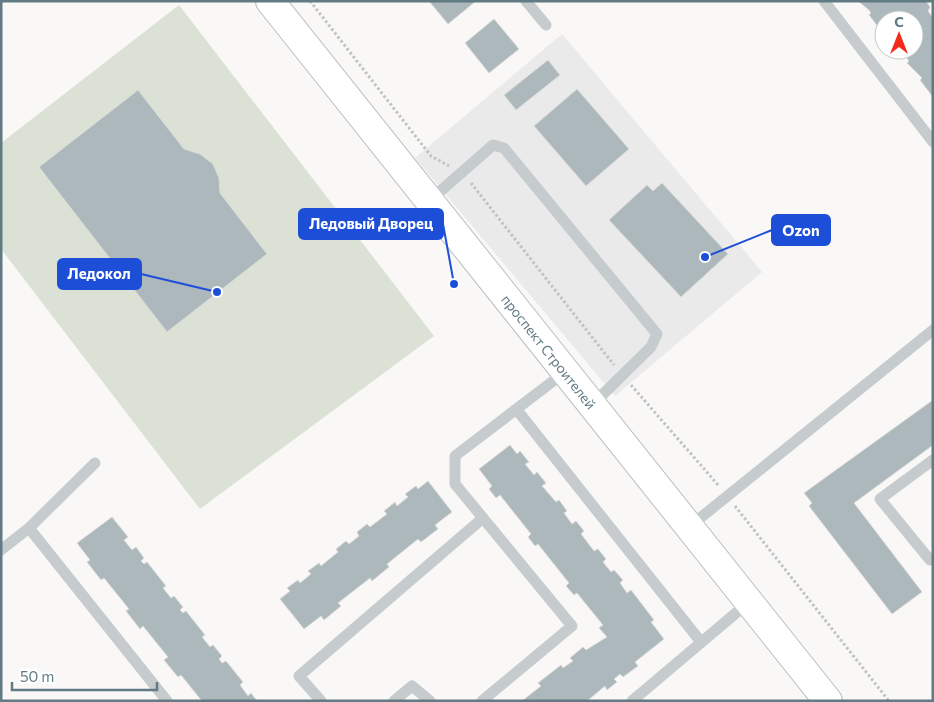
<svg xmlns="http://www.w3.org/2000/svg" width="934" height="702" viewBox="0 0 934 702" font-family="Commissioner,sans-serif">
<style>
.built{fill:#e9eae9}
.green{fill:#dce1d6}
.building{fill:#acb8bb;stroke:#dadad8}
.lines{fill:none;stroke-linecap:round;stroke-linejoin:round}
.secondary-casing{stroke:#b8bfc2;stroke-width:30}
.path{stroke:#bfc3c4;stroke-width:3;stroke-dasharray:2.5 2.5;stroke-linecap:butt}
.lane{stroke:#c6cbce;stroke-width:11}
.secondary{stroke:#fff;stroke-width:28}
.labels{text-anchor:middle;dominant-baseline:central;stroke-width:5;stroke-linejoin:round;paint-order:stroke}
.street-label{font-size:14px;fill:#617a83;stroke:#fff}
.leader{fill:none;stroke:#1d4ed8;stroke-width:2}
.callout-dot{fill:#1d4ed8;stroke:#fff;stroke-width:2}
.callout{fill:#1d4ed8;stroke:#1d4ed8;stroke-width:2}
.callout-label{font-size:15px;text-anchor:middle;font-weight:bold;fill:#fff}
</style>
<rect width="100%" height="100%" fill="#f9f8f6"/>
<path class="built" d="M 562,34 L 762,272 L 615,396 L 415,158 Z"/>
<path class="green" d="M 179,5 L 434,336 L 200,509 L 1,249 L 1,143 Z"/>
<path class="building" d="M 429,1 L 476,1 L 448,24 Z
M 858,1 L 926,1 L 930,7 L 928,11 L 933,18 L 933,97 L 920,80 L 922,78 L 907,63 L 909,61 L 901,50 L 914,50 L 914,20 L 884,20 L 883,33 L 869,15 L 871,13 L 869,10 Z
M 494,19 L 519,49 L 489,73 L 465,43 Z
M 548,60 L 560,75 L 516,110 L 504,95 Z
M 577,89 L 629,149 L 586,186 L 534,126 Z
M 138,90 L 184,149 L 200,154 L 213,164 L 219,178 L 220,193 L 267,254 L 167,332 L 39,167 Z
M 662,183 L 728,254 L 681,297 L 609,220 L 647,185 L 653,191 Z
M 933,400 L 933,445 L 854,503 L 922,592 L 892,614 L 809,506 L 812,503 L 804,493 Z
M 510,445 L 517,454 L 520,451 L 529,462 L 525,464 L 534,475 L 537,472 L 546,483 L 542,486 L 556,502 L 559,500 L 567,511 L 564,513 L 572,524 L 576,521 L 584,531 L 581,534 L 594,551 L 598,549 L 606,559 L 603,562 L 611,572 L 614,570 L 623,580 L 620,583 L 627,593 L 631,590 L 654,620 L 651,622 L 664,639 L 635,662 L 638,666 L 623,677 L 620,674 L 614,679 L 617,682 L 607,690 L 605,686 L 587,701 L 522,701 L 541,686 L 538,683 L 561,665 L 563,668 L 573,661 L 570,658 L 583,647 L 586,650 L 607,637 L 599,628 L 603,625 L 577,593 L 574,595 L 566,586 L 569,583 L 538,544 L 535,546 L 528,537 L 531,534 L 500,495 L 496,498 L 489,489 L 492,486 L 479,469 Z
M 428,481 L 452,512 L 435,525 L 438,529 L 421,542 L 418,539 L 387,564 L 389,567 L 372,581 L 370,578 L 338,603 L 341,606 L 324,620 L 321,616 L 304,629 L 280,599 L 290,591 L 287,588 L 298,580 L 300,583 L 311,574 L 308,571 L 319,563 L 321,566 L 338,552 L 336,549 L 346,541 L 349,544 L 359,536 L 357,532 L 367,524 L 370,527 L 387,514 L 384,511 L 395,502 L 397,506 L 408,497 L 405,494 L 416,486 L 418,489 Z
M 112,517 L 128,537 L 124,540 L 132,550 L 136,547 L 144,558 L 141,561 L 144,564 L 147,562 L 166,586 L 163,588 L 171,598 L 174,596 L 183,607 L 180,610 L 183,613 L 186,611 L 205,635 L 202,637 L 210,647 L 213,645 L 222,656 L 219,659 L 222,663 L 226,661 L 243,682 L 240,685 L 248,696 L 251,693 L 257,701 L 202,701 L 181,675 L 178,677 L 164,660 L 168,657 L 143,626 L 140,629 L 126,611 L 129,609 L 104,578 L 101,580 L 87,562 L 90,560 L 77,543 Z"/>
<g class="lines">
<g class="secondary-casing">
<g id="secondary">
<path id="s1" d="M 270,1 L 828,701"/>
</g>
</g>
<path class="path" d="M 310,1 L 431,156 L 449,166
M 471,183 L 614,365
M 631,385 L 719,486
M 735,506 L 889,701"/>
<path class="lane" d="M 526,1 L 546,25
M 824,1 L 933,142
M 429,201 L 493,145 L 504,148 L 657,334 L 651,347 L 592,405
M 517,410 L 701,642
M 933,460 L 880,499 L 930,560 L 933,559
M 689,527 L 933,330
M 29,528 L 95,463
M 1,550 L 29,528 L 167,701
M 321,701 L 299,676 L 483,518
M 394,701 L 412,686 L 430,701
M 482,701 L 572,626 L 455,484 L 455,456 L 565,372
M 632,701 L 749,602"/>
<use href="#secondary" class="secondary"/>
</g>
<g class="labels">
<g class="street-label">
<text stroke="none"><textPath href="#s1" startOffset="448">проспект Строителей</textPath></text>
</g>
</g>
<path class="leader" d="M454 284L443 224M705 257L772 230M217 292L141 274"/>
<g class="callout-dot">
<circle cx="454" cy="284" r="5"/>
<circle cx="705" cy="257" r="5"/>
<circle cx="217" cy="292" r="5"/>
</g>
<g class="callout">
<rect x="299" y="209" width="144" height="30" rx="5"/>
<rect x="772" y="215" width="58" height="30" rx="5"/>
<rect x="58" y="259" width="83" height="30" rx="5"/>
</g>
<g class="callout-label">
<text x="371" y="229">Ледовый Дворец</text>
<text x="801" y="236">Ozon</text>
<text x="99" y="279">Ледокол</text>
</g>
<rect width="934" height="702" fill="none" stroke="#617a83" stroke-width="5"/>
<g transform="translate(899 35)"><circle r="24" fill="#ffffff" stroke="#c0cacd"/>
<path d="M0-4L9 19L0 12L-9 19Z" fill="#f22b1d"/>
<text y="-8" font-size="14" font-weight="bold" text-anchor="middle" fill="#617a83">С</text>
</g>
<path d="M12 682v8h145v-8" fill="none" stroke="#617a83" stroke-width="2.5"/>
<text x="20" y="682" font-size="15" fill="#617a83" stroke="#ffffff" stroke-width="4" paint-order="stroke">50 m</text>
</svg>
